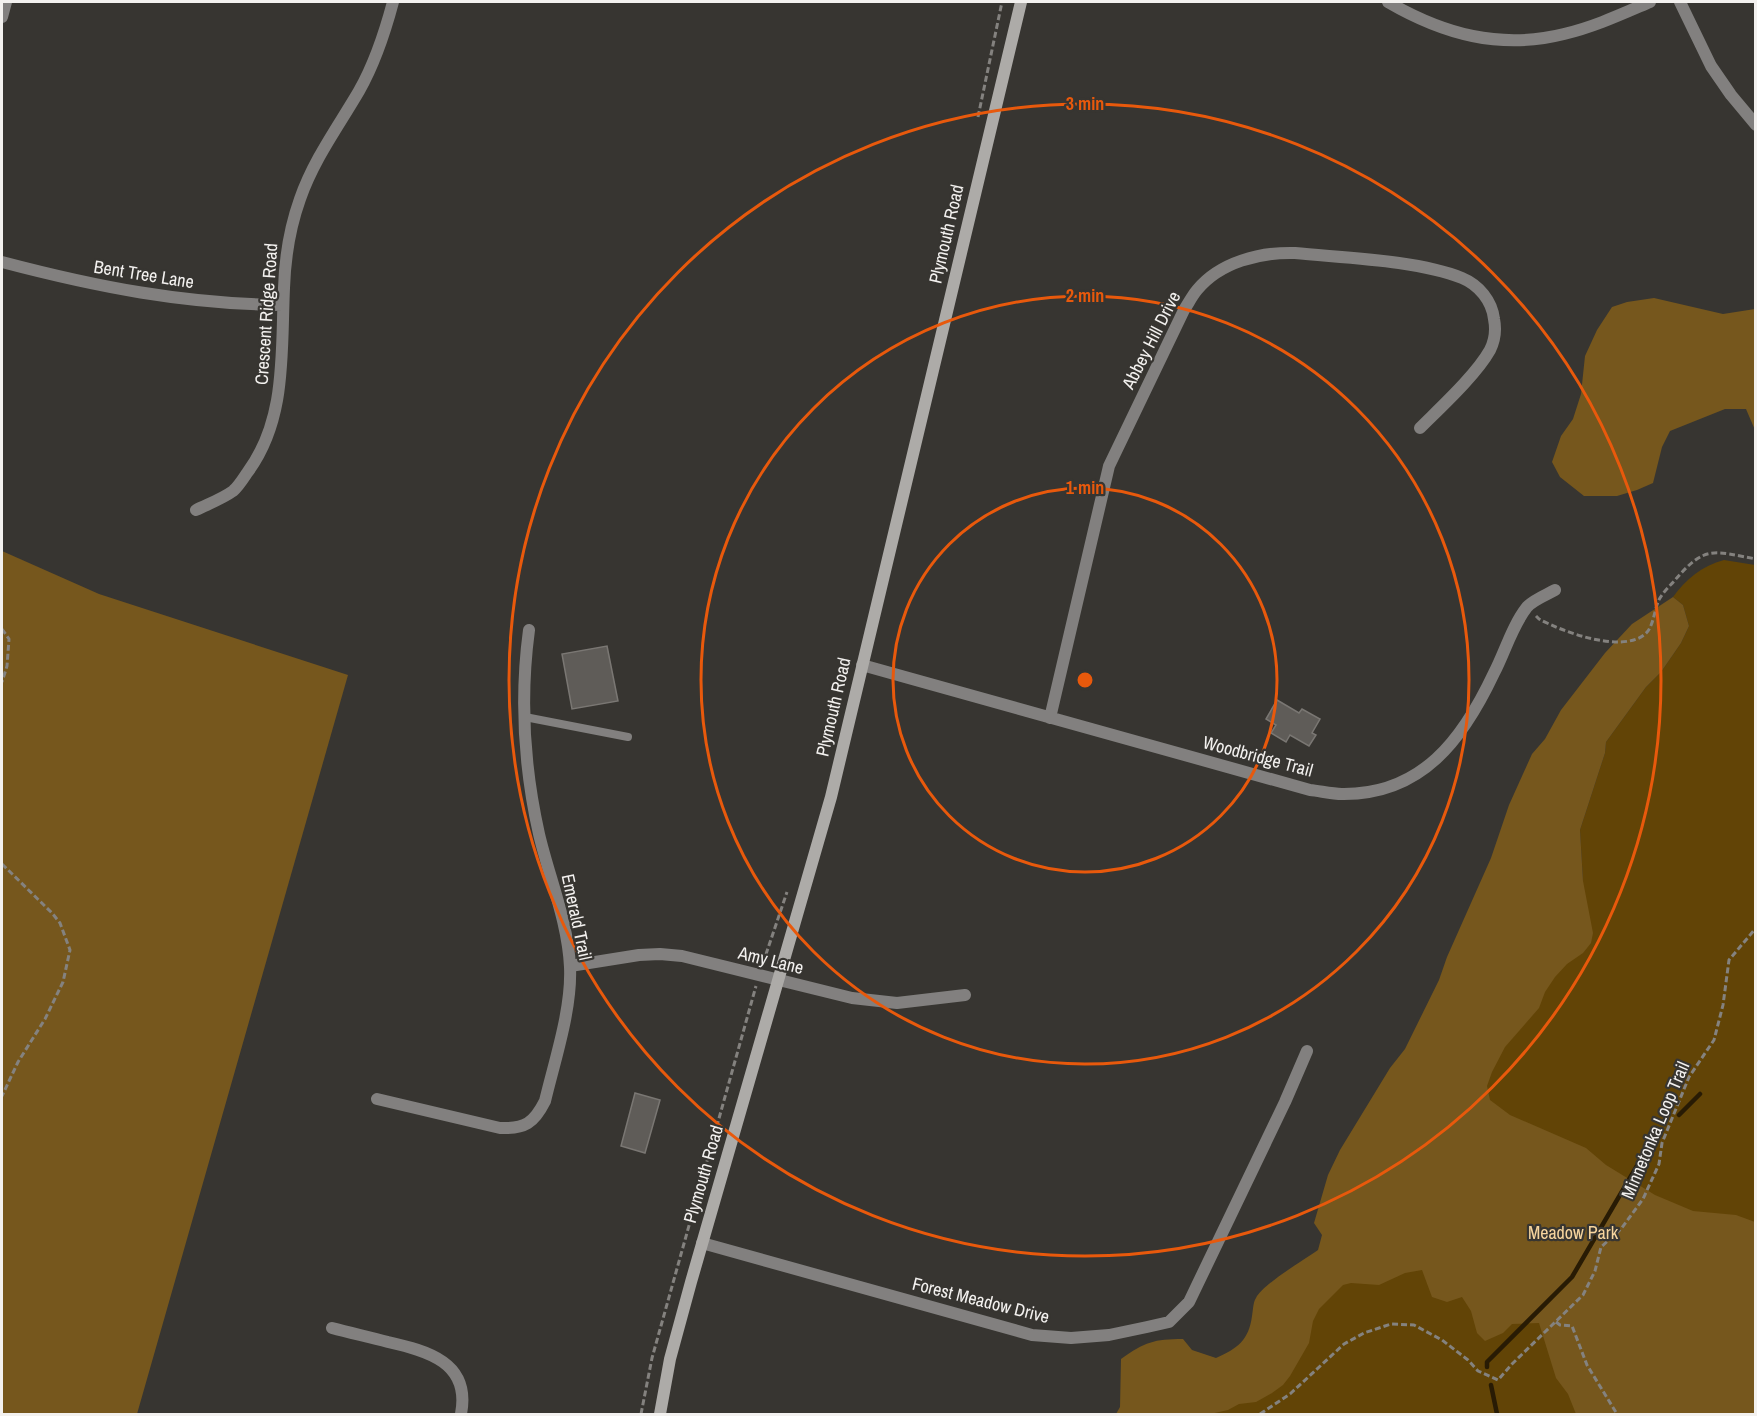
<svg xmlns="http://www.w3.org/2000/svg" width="1757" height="1416" viewBox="0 0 1757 1416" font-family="'Archivo Narrow',sans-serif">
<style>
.green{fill:#624406}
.forest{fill:#76571d}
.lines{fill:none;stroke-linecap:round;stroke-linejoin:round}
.stream{stroke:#281b04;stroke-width:4.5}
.building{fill:#5f5c58;stroke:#7a7773;stroke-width:1.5}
.path{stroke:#84827f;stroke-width:3;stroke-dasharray:6 3;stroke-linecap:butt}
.service{stroke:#82807f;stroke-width:8}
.minor{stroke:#82807f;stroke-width:12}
.secondary{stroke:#adaba8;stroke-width:12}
.ring{fill:none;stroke:#e8590c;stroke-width:3}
.labels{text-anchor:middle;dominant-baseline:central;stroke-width:4.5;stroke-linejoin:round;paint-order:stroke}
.street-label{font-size:18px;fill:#f3f1ef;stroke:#373531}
.park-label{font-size:18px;fill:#f7d59e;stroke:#373531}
.centre{fill:#e8590c;stroke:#373531;stroke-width:3}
.ring-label{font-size:18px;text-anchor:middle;font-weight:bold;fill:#e8590c;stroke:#373531;stroke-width:4.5;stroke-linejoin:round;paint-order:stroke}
</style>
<rect width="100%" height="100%" fill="#373531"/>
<path class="green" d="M 1724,560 L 1755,565 L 1755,1414 L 1177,1414 L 1253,1352 L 1583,881 L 1580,830 L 1605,753 L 1606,742 L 1646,687 L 1661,672 L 1681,643 L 1689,626 L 1683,605 L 1673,597 C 1686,579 1702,566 1724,560 Z"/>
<path class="forest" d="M 1654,298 L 1723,314 L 1755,309 L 1755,430 L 1746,409 L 1725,409 L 1670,431 L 1662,447 L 1653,483 L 1637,490 L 1617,496 L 1584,496 L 1560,477 L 1552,462 L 1561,436 L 1573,419 L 1581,394 L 1585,356 L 1597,330 L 1612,307 L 1627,302 Z
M 2,551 L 99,594 L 348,675 L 137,1414 L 2,1414 Z
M 1673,597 L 1683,605 L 1689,626 L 1681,643 L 1661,672 L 1646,687 L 1606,742 L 1605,753 L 1580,830 L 1583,881 L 1593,933 L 1591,943 L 1583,953 L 1567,964 L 1555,977 L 1545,992 L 1539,1008 L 1505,1047 L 1492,1072 L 1487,1086 L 1490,1100 L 1510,1115 L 1586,1148 L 1606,1165 L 1655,1195 L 1693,1211 L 1736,1215 L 1755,1222 L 1755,1414 L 1576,1414 L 1568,1394 L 1556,1378 L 1539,1323 L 1512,1324 L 1503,1333 L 1485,1341 L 1477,1333 L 1471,1311 L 1462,1297 L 1447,1302 L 1432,1297 L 1422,1270 L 1405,1273 L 1379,1285 L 1351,1283 L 1343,1285 L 1319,1309 L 1313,1321 L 1309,1343 L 1290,1376 L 1283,1385 L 1272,1393 L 1256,1402 L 1239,1404 L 1228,1410 L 1210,1414 L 1116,1414 L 1120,1407 L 1121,1359 C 1145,1342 1154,1339 1183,1339 L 1192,1350 L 1216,1358 C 1237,1349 1249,1340 1252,1316 C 1253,1311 1253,1302 1256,1298 C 1263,1284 1304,1260 1318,1250 L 1322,1235 L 1314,1223 L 1328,1175 L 1340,1150 L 1390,1068 L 1405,1049 L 1439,980 L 1447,957 L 1491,858 L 1509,805 L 1532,754 L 1545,739 L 1561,710 L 1605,653 L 1632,624 Z"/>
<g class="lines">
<path class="stream" d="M 1679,1115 L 1700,1094
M 1487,1367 L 1487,1362 L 1572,1277 L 1648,1147 L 1660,1135
M 1491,1385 L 1497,1414"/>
</g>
<path class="building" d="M 607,646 L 618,701 L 572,709 L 562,654 Z
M 1277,700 L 1299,713 L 1302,709 L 1320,719 L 1312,733 L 1316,735 L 1309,746 L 1290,735 L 1286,742 L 1271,733 L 1276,725 L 1266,719 Z
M 635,1093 L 660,1100 L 645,1153 L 621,1146 Z"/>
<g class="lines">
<path class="path" d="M 978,117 L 1002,2
M 1536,616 L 1539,619 C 1563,632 1620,653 1644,635 C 1653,629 1654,612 1658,602 C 1661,594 1669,587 1675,580 C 1705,545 1713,551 1756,559
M 2,629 L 9,639 L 7,666 L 2,682
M 2,864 L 52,913 L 60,923 L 70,950 L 63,982 L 45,1019 L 18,1062 L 2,1096
M 763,963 L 787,892
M 1556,1322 L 1560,1325 L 1572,1326 L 1587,1365 L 1617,1414
M 641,1414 L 652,1358 L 756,986
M 1260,1414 L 1290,1394 L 1344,1344 L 1364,1333 L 1391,1324 L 1414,1325 L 1442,1340 L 1468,1360 L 1478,1371 L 1498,1380 L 1512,1364 L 1583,1295 L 1595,1271 L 1601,1247 L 1621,1229 L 1643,1199 L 1659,1164 L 1662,1143 L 1689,1077 L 1714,1040 L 1723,1005 L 1729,960 L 1756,928"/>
<path class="service" d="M 525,717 L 628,737"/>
<path class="minor" d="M 1388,2 C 1443,34 1500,50 1564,34 C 1594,27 1622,14 1650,2
M 1680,2 L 1711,66 L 1731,95 L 1756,125
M 2,17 L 6,2
M 2,262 C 97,287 184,304 283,305
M 196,510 C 208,504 222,499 233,491 C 238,487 243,479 247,473 C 287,420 281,352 284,288 C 285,258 290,227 300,199 C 314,159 338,127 359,91 C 375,63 385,32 393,2
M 862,665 L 1310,790 C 1320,791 1332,794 1342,794 C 1422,795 1463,739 1494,673 C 1505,652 1512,626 1527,607 C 1533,600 1546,595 1555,590
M 1050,718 L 1109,466 L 1184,310 C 1188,304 1192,296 1197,290 C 1220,262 1260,252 1295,253 C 1344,258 1417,260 1462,278 C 1479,285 1492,301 1494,319 C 1496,329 1495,340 1490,350 C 1476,375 1441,407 1420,428
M 570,966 L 639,955 L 660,954 L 682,956 L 852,998 L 897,1003 L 965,995
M 377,1099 L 500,1128 C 525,1129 534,1123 545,1101 C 555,1059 572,1009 570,967 C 568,922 549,877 539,834 C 524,767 520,697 529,630
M 702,1243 L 1032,1335 L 1071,1338 L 1109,1335 L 1147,1327 L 1169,1322 L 1189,1302 L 1285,1102 L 1307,1051
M 332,1328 C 351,1333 369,1337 388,1342 C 427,1351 471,1362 461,1414"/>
<path class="secondary" d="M 660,1414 L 670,1359 L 691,1282 L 831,797 L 1021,2"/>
</g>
<g class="ring">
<circle cx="1085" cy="680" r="192"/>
<circle cx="1085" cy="680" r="384"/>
<circle cx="1085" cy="680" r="576"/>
</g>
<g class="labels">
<g class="street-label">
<text transform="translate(946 234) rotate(-77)">Plymouth Road</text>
<text transform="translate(144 274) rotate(9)">Bent Tree Lane</text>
<text transform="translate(266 314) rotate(-86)">Crescent Ridge Road</text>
<text transform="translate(1151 340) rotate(-63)">Abbey Hill Drive</text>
<text transform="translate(833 707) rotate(-77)">Plymouth Road</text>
<text transform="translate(1258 756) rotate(15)">Woodbridge Trail</text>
<text transform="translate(577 917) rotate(78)">Emerald Trail</text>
<text transform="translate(771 960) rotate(14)">Amy Lane</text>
<text transform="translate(1655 1130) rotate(-67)">Minnetonka Loop Trail</text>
<text transform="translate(703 1174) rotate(-74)">Plymouth Road</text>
<text transform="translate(981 1300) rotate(14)">Forest Meadow Drive</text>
</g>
<g class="park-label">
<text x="1573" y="1232">Meadow Park</text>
</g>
</g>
<circle cx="1085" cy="680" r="9" class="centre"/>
<g class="ring-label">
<text x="1085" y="110">3 min</text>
<text x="1085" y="302">2 min</text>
<text x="1085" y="494">1 min</text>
</g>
<rect width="1757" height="1416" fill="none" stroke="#f3f1ef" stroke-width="6"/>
</svg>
